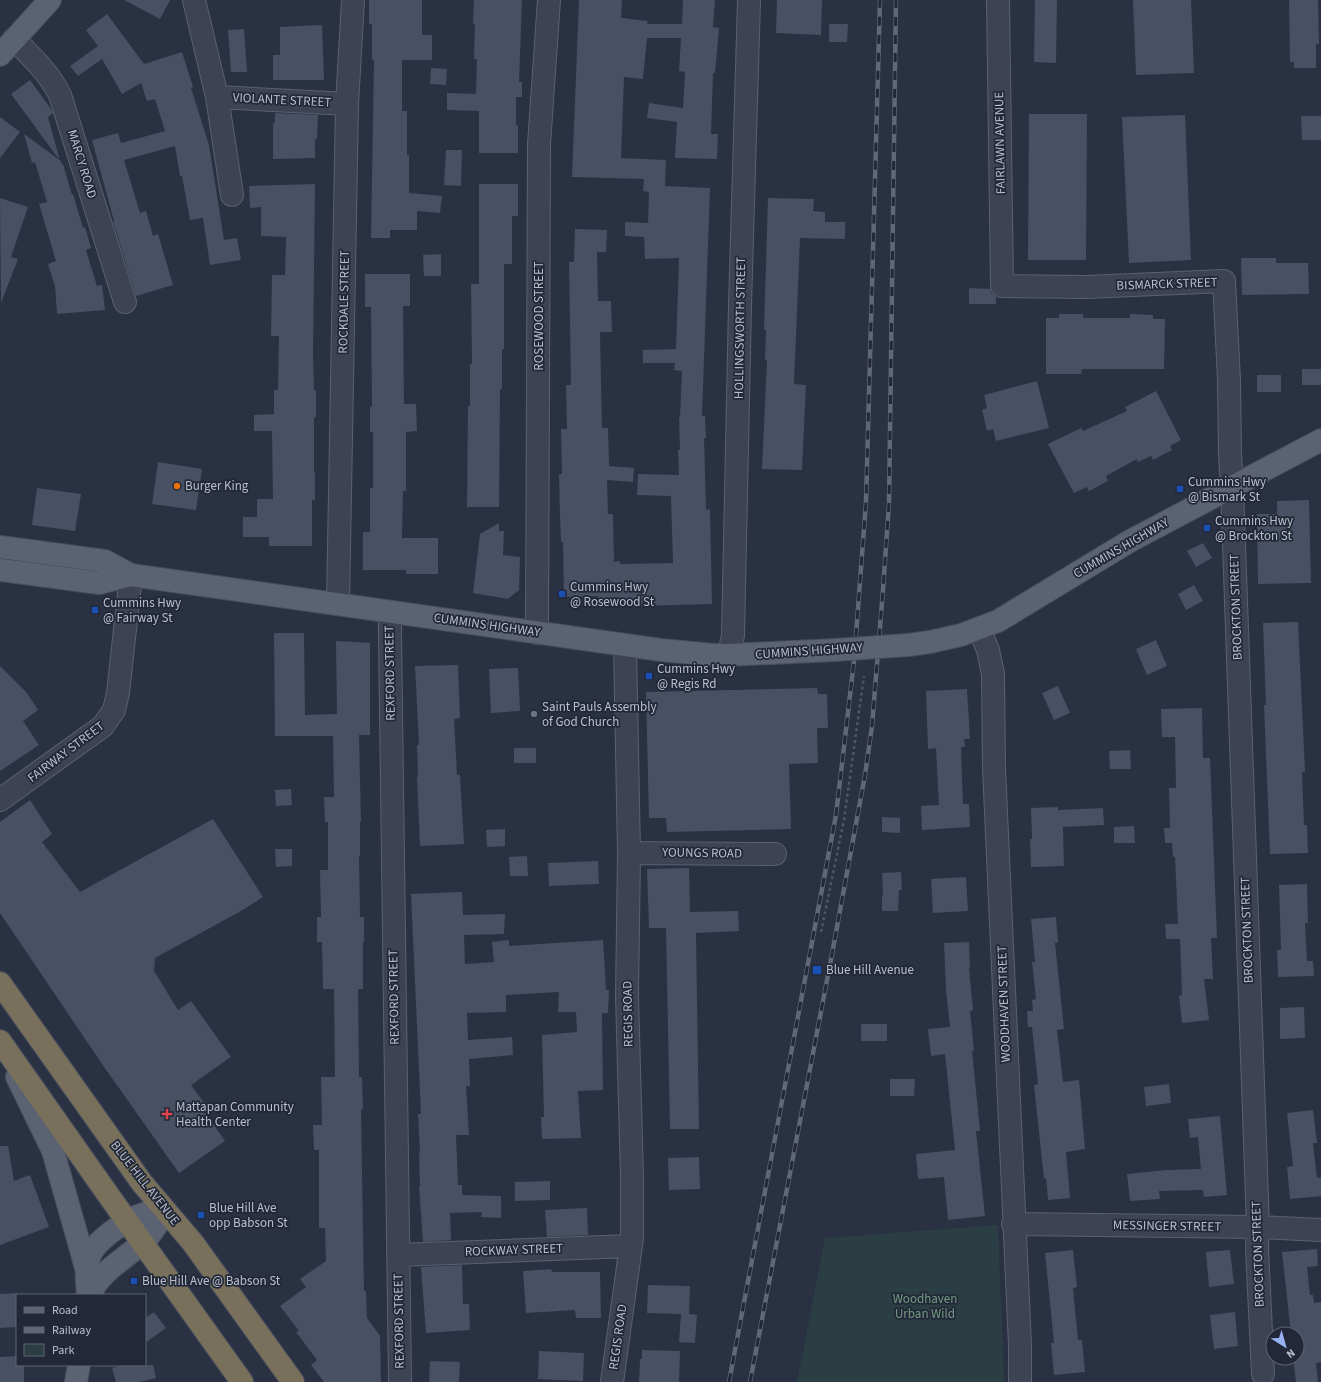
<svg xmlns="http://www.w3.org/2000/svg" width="1321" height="1382" viewBox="0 0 1321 1382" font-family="'Source Sans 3',sans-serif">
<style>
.green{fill:#2b3e44}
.building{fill:#485064}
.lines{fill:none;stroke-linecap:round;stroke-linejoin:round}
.minor-casing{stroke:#5b6170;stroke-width:24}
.major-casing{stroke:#474c5c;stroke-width:24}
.highway-casing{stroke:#484e5d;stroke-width:24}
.path{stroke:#495b60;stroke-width:2.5;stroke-dasharray:3 3;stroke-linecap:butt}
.minor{stroke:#3d4352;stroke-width:22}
.major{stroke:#5b6272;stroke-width:22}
.highway{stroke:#78705b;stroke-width:22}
.rail-casing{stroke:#5f6779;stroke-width:4.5}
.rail{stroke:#222838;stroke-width:3;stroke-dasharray:9;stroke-linecap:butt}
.major-bridge-casing{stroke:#474c5c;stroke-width:24;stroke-linecap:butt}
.major-bridge{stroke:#5b6272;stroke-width:22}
.food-dot{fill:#e8710a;stroke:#222838;stroke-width:1.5}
.transit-dot{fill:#1a4fb4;stroke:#222838;stroke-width:1.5}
.worship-dot{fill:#6b7280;stroke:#222838;stroke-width:1.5}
.health-dot{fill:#e0444e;stroke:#222838;stroke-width:1.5}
.labels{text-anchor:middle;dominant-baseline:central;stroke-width:3.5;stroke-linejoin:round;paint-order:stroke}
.street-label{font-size:13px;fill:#babfcc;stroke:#222838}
.poi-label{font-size:13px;fill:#babfcc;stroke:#222838;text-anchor:start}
.park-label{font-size:13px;fill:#739c81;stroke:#222838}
</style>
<rect width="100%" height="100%" fill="#293143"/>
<path class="green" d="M 998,1225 L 1004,1382 L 797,1382 L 825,1238 Z"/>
<path class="building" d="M 124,0 L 170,0 L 160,19 Z
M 369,0 L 422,0 L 422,35 L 432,35 L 432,60 L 402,60 L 402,111 L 407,111 L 407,155 L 409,155 L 409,193 L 442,196 L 440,213 L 417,211 L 417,230 L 390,230 L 390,238 L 371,238 L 374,60 L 372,60 L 372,24 L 369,24 Z
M 474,0 L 522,0 L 519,82 L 522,82 L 522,97 L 516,97 L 516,125 L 518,125 L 518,153 L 479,153 L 479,111 L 447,110 L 447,93 L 476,94 L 477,59 L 474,59 L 475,24 L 473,24 Z
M 579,0 L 622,0 L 621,18 L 648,21 L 647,24 L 682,24 L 683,0 L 715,0 L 713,27 L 719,28 L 715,73 L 713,73 L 711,134 L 718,134 L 717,159 L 675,158 L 677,122 L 647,118 L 649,103 L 683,108 L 685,72 L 679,71 L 681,38 L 647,38 L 643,79 L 624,77 L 621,158 L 666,160 L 665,186 L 710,188 L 702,416 L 705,416 L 706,438 L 704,438 L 706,510 L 710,509 L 712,604 L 636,606 L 636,599 L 598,600 L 598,596 L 564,597 L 563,542 L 561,542 L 560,516 L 559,474 L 562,474 L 561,429 L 567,429 L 566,385 L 571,385 L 569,262 L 574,262 L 575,229 L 607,230 L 606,252 L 597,252 L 598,301 L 611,301 L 612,332 L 600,332 L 602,428 L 608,428 L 609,466 L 634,468 L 633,482 L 607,480 L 608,514 L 613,514 L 614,562 L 620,561 L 620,564 L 673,563 L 671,496 L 637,495 L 638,474 L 679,475 L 678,450 L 680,450 L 679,417 L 680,417 L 682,371 L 674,370 L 675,363 L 643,363 L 643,350 L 676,349 L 679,258 L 645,259 L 644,237 L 625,236 L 625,222 L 648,223 L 649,192 L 643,191 L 644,179 L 572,177 Z
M 777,0 L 822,0 L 821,35 L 776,33 Z
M 1035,0 L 1057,0 L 1056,63 L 1034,62 Z
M 1133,0 L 1191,0 L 1194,73 L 1136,75 Z
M 1289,0 L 1318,0 L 1319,44 L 1316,44 L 1316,68 L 1294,68 L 1294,62 L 1290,62 Z
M 107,14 L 144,64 L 182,52 L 193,87 L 191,88 L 209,145 L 224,240 L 237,238 L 241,260 L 210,265 L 203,218 L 190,220 L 182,176 L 180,176 L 175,146 L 124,160 L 140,213 L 146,211 L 153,236 L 158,234 L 173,285 L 136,296 L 113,221 L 114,221 L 92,140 L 118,133 L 121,143 L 165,131 L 155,99 L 147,101 L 141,83 L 122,94 L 102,59 L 78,76 L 70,66 L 98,46 L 86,30 Z
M 829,24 L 848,24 L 847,42 L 829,42 Z
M 322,25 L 324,80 L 273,80 L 273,55 L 280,55 L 280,27 Z
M 244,29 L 247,72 L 231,72 L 228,30 Z
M 431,68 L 447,69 L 446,85 L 430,84 Z
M 30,80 L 51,109 L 53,113 L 48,117 L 59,157 L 58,158 L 11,94 Z
M 275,113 L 318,115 L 317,139 L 315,139 L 315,158 L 273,159 L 273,123 L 275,123 Z
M 1029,114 L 1087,114 L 1086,260 L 1028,260 Z
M 1185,115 L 1191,260 L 1129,263 L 1122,117 Z
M 1301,116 L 1321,116 L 1321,140 L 1302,140 Z
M 0,117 L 20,132 L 0,158 Z
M 24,134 L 61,161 L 62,165 L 63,164 L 72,195 L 73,194 L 83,228 L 85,227 L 91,248 L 86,250 L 97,286 L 102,285 L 105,310 L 57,314 L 55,286 L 48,264 L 56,261 L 39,204 L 47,202 L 35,162 L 32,163 Z
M 446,150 L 462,150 L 461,186 L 444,185 Z
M 315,184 L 313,355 L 314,390 L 316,390 L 316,417 L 314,417 L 314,473 L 315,473 L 315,500 L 312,500 L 312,546 L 269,546 L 269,537 L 243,537 L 243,517 L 257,517 L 257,499 L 273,499 L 272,431 L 254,431 L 254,415 L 274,414 L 274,390 L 278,390 L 279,336 L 271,336 L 272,275 L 285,275 L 286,237 L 261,236 L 261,207 L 250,208 L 249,186 Z
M 479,184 L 518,184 L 518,216 L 512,216 L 512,264 L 504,264 L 504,349 L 502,349 L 502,389 L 500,389 L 499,507 L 467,507 L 468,406 L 470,406 L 470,364 L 472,364 L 471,284 L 479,284 Z
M 0,198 L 28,207 L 11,257 L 18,259 L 1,303 Z
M 768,198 L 814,199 L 813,211 L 825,212 L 825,222 L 845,222 L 845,239 L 800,238 L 794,384 L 806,385 L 802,470 L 762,469 L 767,360 L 765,360 L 766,330 L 764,330 Z
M 441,254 L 441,276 L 424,276 L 423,255 Z
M 1241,258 L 1276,258 L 1276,263 L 1308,263 L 1309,294 L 1242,295 Z
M 365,274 L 410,274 L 410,306 L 403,306 L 404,404 L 416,404 L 417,431 L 406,432 L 406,491 L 403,491 L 402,538 L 438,538 L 438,574 L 406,574 L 406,570 L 363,570 L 363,532 L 370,532 L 370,488 L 373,488 L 373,432 L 370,432 L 370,407 L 372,407 L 371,307 L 365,307 Z
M 969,288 L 990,289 L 991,293 L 996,297 L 996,304 L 969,304 Z
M 1059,314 L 1083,314 L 1083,318 L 1130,318 L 1130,314 L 1153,315 L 1153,319 L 1165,319 L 1164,369 L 1082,369 L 1081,374 L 1046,374 L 1046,318 L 1059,318 Z
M 1302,369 L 1321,369 L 1321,385 L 1302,385 Z
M 1257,375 L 1281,375 L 1281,392 L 1257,392 Z
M 1037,381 L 1049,428 L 996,441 L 993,429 L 987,431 L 982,410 L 987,408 L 984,395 Z
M 1156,391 L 1181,440 L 1170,446 L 1172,450 L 1153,460 L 1151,456 L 1138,462 L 1137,459 L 1106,476 L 1108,481 L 1089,491 L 1087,487 L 1074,493 L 1048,444 L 1081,428 L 1083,431 L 1127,411 L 1125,407 Z
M 158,462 L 202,469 L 196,510 L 152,504 Z
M 37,488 L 81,494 L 75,531 L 32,525 Z
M 1309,500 L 1311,583 L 1258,584 L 1257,514 L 1277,514 L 1277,501 Z
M 499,523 L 499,531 L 504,531 L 503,555 L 520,557 L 519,590 L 508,599 L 473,593 L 480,534 Z
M 1203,543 L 1212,558 L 1196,567 L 1187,551 Z
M 1194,585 L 1203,601 L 1186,610 L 1178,594 Z
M 1298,622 L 1305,772 L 1302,772 L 1304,825 L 1307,825 L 1308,853 L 1270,854 L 1264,705 L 1266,705 L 1263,623 Z
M 274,633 L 304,633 L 305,715 L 337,714 L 336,641 L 370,643 L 370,735 L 359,735 L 361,822 L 360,822 L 360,856 L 359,856 L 360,917 L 364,917 L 364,942 L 363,942 L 363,989 L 358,989 L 359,1077 L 362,1077 L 363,1109 L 361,1109 L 364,1291 L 366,1291 L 367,1318 L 380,1336 L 381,1382 L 324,1382 L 311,1365 L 317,1360 L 296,1332 L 299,1331 L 280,1306 L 306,1287 L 300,1279 L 326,1261 L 325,1228 L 319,1228 L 319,1150 L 314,1150 L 313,1125 L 322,1125 L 321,1077 L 335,1077 L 334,989 L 323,989 L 322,942 L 317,942 L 317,917 L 321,917 L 320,870 L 328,870 L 328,822 L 325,822 L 324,797 L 334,797 L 333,736 L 275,736 Z
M 1156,640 L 1167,666 L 1147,675 L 1136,649 Z
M 458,665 L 460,718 L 454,719 L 457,775 L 460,775 L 464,844 L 420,846 L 417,777 L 418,777 L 417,745 L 419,745 L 415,666 Z
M 0,666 L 27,693 L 38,710 L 23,721 L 39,745 L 0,771 Z
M 518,668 L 520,711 L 491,713 L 489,669 Z
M 1058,686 L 1070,713 L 1054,720 L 1042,693 Z
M 817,688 L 818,694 L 827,694 L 828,728 L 817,728 L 818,763 L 789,764 L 791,829 L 667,832 L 666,818 L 649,818 L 646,692 Z
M 967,689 L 970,739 L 964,739 L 965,747 L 961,747 L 963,804 L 969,804 L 970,827 L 922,830 L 921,806 L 939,805 L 936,748 L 928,749 L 926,691 Z
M 1202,708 L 1203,758 L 1210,758 L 1217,938 L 1211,938 L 1213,979 L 1204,979 L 1209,1020 L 1182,1023 L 1179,996 L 1182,995 L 1180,939 L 1166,939 L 1165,924 L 1178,924 L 1175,857 L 1173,857 L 1172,843 L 1165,843 L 1164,828 L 1170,828 L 1169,788 L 1176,788 L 1175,737 L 1162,737 L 1161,709 Z
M 514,748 L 536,748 L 536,763 L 514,763 Z
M 1130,750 L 1131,769 L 1110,769 L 1109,751 Z
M 291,789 L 292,805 L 276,806 L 275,790 Z
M 30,800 L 52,834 L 42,842 L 80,892 L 213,819 L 263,897 L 241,911 L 155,958 L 154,971 L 178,1010 L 191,1001 L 231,1057 L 191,1085 L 205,1104 L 201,1107 L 225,1141 L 179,1173 L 102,1064 L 0,913 L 0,822 Z
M 1058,807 L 1058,810 L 1103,808 L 1104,825 L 1063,827 L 1064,866 L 1031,867 L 1030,839 L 1032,839 L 1031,808 Z
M 882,817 L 900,818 L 900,833 L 882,832 Z
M 1134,826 L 1135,843 L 1114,843 L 1114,827 Z
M 505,829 L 505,846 L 487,847 L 486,830 Z
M 275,849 L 292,849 L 292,866 L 276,867 Z
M 527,856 L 528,876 L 510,876 L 509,857 Z
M 598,861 L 599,884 L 549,886 L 548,863 Z
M 689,868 L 690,912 L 738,911 L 739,931 L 696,933 L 699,1129 L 670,1129 L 666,928 L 649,928 L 647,869 Z
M 901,872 L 902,890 L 899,890 L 898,911 L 882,911 L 882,896 L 883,896 L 882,873 Z
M 966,877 L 968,911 L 933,913 L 931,879 Z
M 1307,884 L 1308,923 L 1305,923 L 1307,961 L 1313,961 L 1314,976 L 1278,977 L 1277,950 L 1281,950 L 1279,885 Z
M 462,892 L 463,915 L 505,914 L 504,934 L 464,935 L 465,964 L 494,962 L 492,942 L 509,940 L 509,946 L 603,940 L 606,990 L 609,990 L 608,1013 L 602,1013 L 603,1090 L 578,1091 L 581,1138 L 542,1139 L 541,1117 L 544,1117 L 542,1035 L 577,1032 L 576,1012 L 558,1012 L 559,992 L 506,995 L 506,1012 L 467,1013 L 468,1040 L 512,1037 L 513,1055 L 469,1059 L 470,1086 L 466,1086 L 469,1135 L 456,1135 L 458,1185 L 462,1185 L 462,1195 L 501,1196 L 501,1218 L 481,1217 L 482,1212 L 450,1213 L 451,1240 L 423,1242 L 419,1187 L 420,1186 L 419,1153 L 420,1153 L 418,1114 L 421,1114 L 411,894 Z
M 1056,917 L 1058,942 L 1055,943 L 1064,1029 L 1057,1030 L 1063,1082 L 1079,1080 L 1085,1149 L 1066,1152 L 1070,1198 L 1048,1200 L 1046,1178 L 1044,1179 L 1034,1085 L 1038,1084 L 1032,1027 L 1028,1027 L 1027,1011 L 1033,1011 L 1032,1000 L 1036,999 L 1032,962 L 1035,962 L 1031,919 Z
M 969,942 L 970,968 L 969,968 L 973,1010 L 970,1011 L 974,1051 L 972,1051 L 980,1131 L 976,1131 L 985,1216 L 948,1220 L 944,1177 L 918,1179 L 916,1154 L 955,1150 L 945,1054 L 931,1056 L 928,1029 L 950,1027 L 946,990 L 944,943 Z
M 1304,1007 L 1305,1038 L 1280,1039 L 1280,1008 Z
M 861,1024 L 887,1024 L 887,1041 L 861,1041 Z
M 890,1079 L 915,1079 L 914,1096 L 890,1096 Z
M 1169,1084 L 1171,1103 L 1146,1106 L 1144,1087 Z
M 1313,1110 L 1317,1143 L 1313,1143 L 1317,1178 L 1321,1177 L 1321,1196 L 1290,1199 L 1287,1167 L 1293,1166 L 1287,1113 Z
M 1220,1116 L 1227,1195 L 1204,1197 L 1203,1190 L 1159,1191 L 1160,1199 L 1130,1201 L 1127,1174 L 1166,1170 L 1201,1169 L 1198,1137 L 1190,1138 L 1188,1119 Z
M 0,1146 L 8,1146 L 14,1181 L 30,1175 L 49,1227 L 0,1245 Z
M 699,1157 L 700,1189 L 669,1190 L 668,1158 Z
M 550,1181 L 550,1200 L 515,1201 L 515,1182 Z
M 587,1208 L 588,1235 L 547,1237 L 545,1210 Z
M 1317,1249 L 1318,1266 L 1307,1267 L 1310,1295 L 1313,1295 L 1314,1303 L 1321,1302 L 1321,1362 L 1316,1363 L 1318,1382 L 1296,1382 L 1293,1358 L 1297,1358 L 1297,1334 L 1291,1334 L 1282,1252 Z
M 1073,1250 L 1077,1287 L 1073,1288 L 1078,1340 L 1082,1340 L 1085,1372 L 1054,1375 L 1051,1343 L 1054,1343 L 1045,1253 Z
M 1230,1250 L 1234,1284 L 1209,1287 L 1206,1252 Z
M 462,1265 L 463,1304 L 469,1304 L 470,1330 L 426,1333 L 421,1267 Z
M 551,1269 L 552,1272 L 600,1272 L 601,1318 L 576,1318 L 575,1310 L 526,1313 L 523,1271 Z
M 648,1285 L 690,1286 L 689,1314 L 697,1315 L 695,1343 L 679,1342 L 681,1314 L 647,1313 Z
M 17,1293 L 17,1327 L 0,1328 L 0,1294 Z
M 154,1312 L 166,1328 L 145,1343 L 145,1318 Z
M 1235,1312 L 1238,1346 L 1214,1349 L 1210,1315 Z
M 642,1350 L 680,1351 L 679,1382 L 639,1382 L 640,1359 L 642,1359 Z
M 539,1351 L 584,1353 L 583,1381 L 538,1379 Z
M 17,1356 L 17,1365 L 24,1365 L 24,1382 L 0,1382 L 0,1357 Z
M 430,1361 L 460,1362 L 459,1382 L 429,1382 Z
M 124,1365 L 153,1365 L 156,1378 L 139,1382 L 116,1382 L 112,1368 Z"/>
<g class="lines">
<g class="minor-casing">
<path id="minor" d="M 194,0 L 217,97 L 232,195
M 998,0 L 1002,286 L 1087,287 L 1224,281 L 1229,380 L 1230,455 L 1232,487 L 1258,1227 L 1257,1248 L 1263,1374
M 14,39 C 31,56 49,73 60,95 L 125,302
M 217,97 L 347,104
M 338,604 L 347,104 L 353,0
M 390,612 L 390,635 L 400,1382
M 979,629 L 988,650 L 993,674 L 994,768 L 1020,1345 L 1020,1382
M 537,633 L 539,144 L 549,0
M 729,655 L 733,635 L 740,305 L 749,0
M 0,800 L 103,726 L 114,710 L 118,693 L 131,575
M 629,853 L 775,854
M 1013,1224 L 1258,1227 L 1321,1230
M 398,1255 L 630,1246
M 612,1382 L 632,1238 L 632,1177 L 627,996 L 629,853 L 625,645"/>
</g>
<g class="major-casing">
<path id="major" d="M 0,55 L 50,0
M 0,547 L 105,561 L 131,575 L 661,650 L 714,655 L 729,655 L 835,650
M 0,570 L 99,583 L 131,575
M 908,645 L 930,642 L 961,635 L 998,621 L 1130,541 L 1321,440
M 17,1077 L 53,1151 L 86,1268
M 88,1295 C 87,1283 85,1270 89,1258 C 94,1241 127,1219 143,1214 C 150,1211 157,1211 164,1210
M 90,1295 C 100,1271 124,1260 142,1243 C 153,1234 159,1222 164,1210
M 76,1382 L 79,1365"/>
</g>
<g class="highway-casing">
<path id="highway" d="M 0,983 L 142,1183 L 193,1243 L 293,1382
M 0,1041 L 109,1196 L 242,1382"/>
</g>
<path class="path" d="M 821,932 L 844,820 L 864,676"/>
<use href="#minor" class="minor"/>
<use href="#major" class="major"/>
<use href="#highway" class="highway"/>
<g class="rail-casing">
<path id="rail" d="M 729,1382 L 836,815 L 854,661 L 866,502 L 880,0
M 750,1382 L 832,954 L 865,775 L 872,726 L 883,590 L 889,503 L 896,0"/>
</g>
<use href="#rail" class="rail"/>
<g class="major-bridge-casing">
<path id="major-bridge" d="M 835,650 L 908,645"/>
</g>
<use href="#major-bridge" class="major-bridge"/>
</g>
<circle class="food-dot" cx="177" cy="486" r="4"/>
<g class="transit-dot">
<rect x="1176" y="485" width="8" height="8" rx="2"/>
<rect x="1203" y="524" width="8" height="8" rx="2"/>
<rect x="558" y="590" width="8" height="8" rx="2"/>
<rect x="91" y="606" width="8" height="8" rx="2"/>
<rect x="645" y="672" width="8" height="8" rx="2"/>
<rect x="812" y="965" width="10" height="10" rx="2"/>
<rect x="197" y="1211" width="8" height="8" rx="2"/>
<rect x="130" y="1277" width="8" height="8" rx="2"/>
</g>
<circle class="worship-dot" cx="534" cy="714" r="4"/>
<path class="health-dot" d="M165 1108h4v4h4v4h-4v4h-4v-4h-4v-4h4z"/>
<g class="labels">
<g class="street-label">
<text transform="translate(282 100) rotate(3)">VIOLANTE STREET</text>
<text transform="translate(1000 143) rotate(-91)">FAIRLAWN AVENUE</text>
<text transform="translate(82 164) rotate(73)">MARCY ROAD</text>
<text transform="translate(1167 284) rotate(-2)">BISMARCK STREET</text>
<text transform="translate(344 302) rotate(-89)">ROCKDALE STREET</text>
<text transform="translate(539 316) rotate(-90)">ROSEWOOD STREET</text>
<text transform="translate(740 328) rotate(-89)">HOLLINGSWORTH STREET</text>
<text transform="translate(1121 548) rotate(-30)">CUMMINS HIGHWAY</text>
<text transform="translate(1236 607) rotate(-92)">BROCKTON STREET</text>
<text transform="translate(487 625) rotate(8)">CUMMINS HIGHWAY</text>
<text transform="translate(809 651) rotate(-4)">CUMMINS HIGHWAY</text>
<text transform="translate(390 673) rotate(-91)">REXFORD STREET</text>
<text transform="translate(66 752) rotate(-37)">FAIRWAY STREET</text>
<text transform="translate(702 853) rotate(1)">YOUNGS ROAD</text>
<text transform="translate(1247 930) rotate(-92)">BROCKTON STREET</text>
<text transform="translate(394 997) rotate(-91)">REXFORD STREET</text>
<text transform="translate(1004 1004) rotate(-92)">WOODHAVEN STREET</text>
<text transform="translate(628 1014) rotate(-91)">REGIS ROAD</text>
<text transform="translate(145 1183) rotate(52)">BLUE HILL AVENUE</text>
<text transform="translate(1167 1226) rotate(1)">MESSINGER STREET</text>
<text transform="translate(514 1250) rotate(-2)">ROCKWAY STREET</text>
<text transform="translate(1258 1254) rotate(-92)">BROCKTON STREET</text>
<text transform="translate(399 1321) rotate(-91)">REXFORD STREET</text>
<text transform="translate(618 1337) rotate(-82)">REGIS ROAD</text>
</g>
<g class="poi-label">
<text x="1188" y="482">Cummins Hwy<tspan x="1188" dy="15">@ Bismark St</tspan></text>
<text x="185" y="486">Burger King</text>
<text x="1215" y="521">Cummins Hwy<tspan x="1215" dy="15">@ Brockton St</tspan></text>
<text x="570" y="587">Cummins Hwy<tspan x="570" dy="15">@ Rosewood St</tspan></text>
<text x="103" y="603">Cummins Hwy<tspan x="103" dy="15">@ Fairway St</tspan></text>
<text x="657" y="669">Cummins Hwy<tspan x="657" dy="15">@ Regis Rd</tspan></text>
<text x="542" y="707">Saint Pauls Assembly<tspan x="542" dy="15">of God Church</tspan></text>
<text x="826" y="970">Blue Hill Avenue</text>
<text x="176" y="1107">Mattapan Community<tspan x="176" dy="15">Health Center</tspan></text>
<text x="209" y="1208">Blue Hill Ave<tspan x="209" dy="15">opp Babson St</tspan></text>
<text x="142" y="1281">Blue Hill Ave @ Babson St</text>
</g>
<g class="park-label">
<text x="925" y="1299">Woodhaven<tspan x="925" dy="15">Urban Wild</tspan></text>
</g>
</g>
<rect x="16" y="1294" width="130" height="72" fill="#222838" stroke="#5f6473"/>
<rect x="24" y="1307" width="20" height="6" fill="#5b6272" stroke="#5f6473"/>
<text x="52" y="1314" font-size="12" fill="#babfcc">Road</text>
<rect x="24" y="1327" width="20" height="6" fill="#5f6779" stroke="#5f6473"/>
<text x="52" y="1334" font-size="12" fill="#babfcc">Railway</text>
<rect x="24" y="1344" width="20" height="12" fill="#2b3e44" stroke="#5f6473"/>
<text x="52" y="1354" font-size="12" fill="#babfcc">Park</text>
<g transform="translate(1285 1346) rotate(143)"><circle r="19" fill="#222838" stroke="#5f6473"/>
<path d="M0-3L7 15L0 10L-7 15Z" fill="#98b0f4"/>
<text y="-6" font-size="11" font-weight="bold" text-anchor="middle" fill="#babfcc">N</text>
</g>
</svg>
